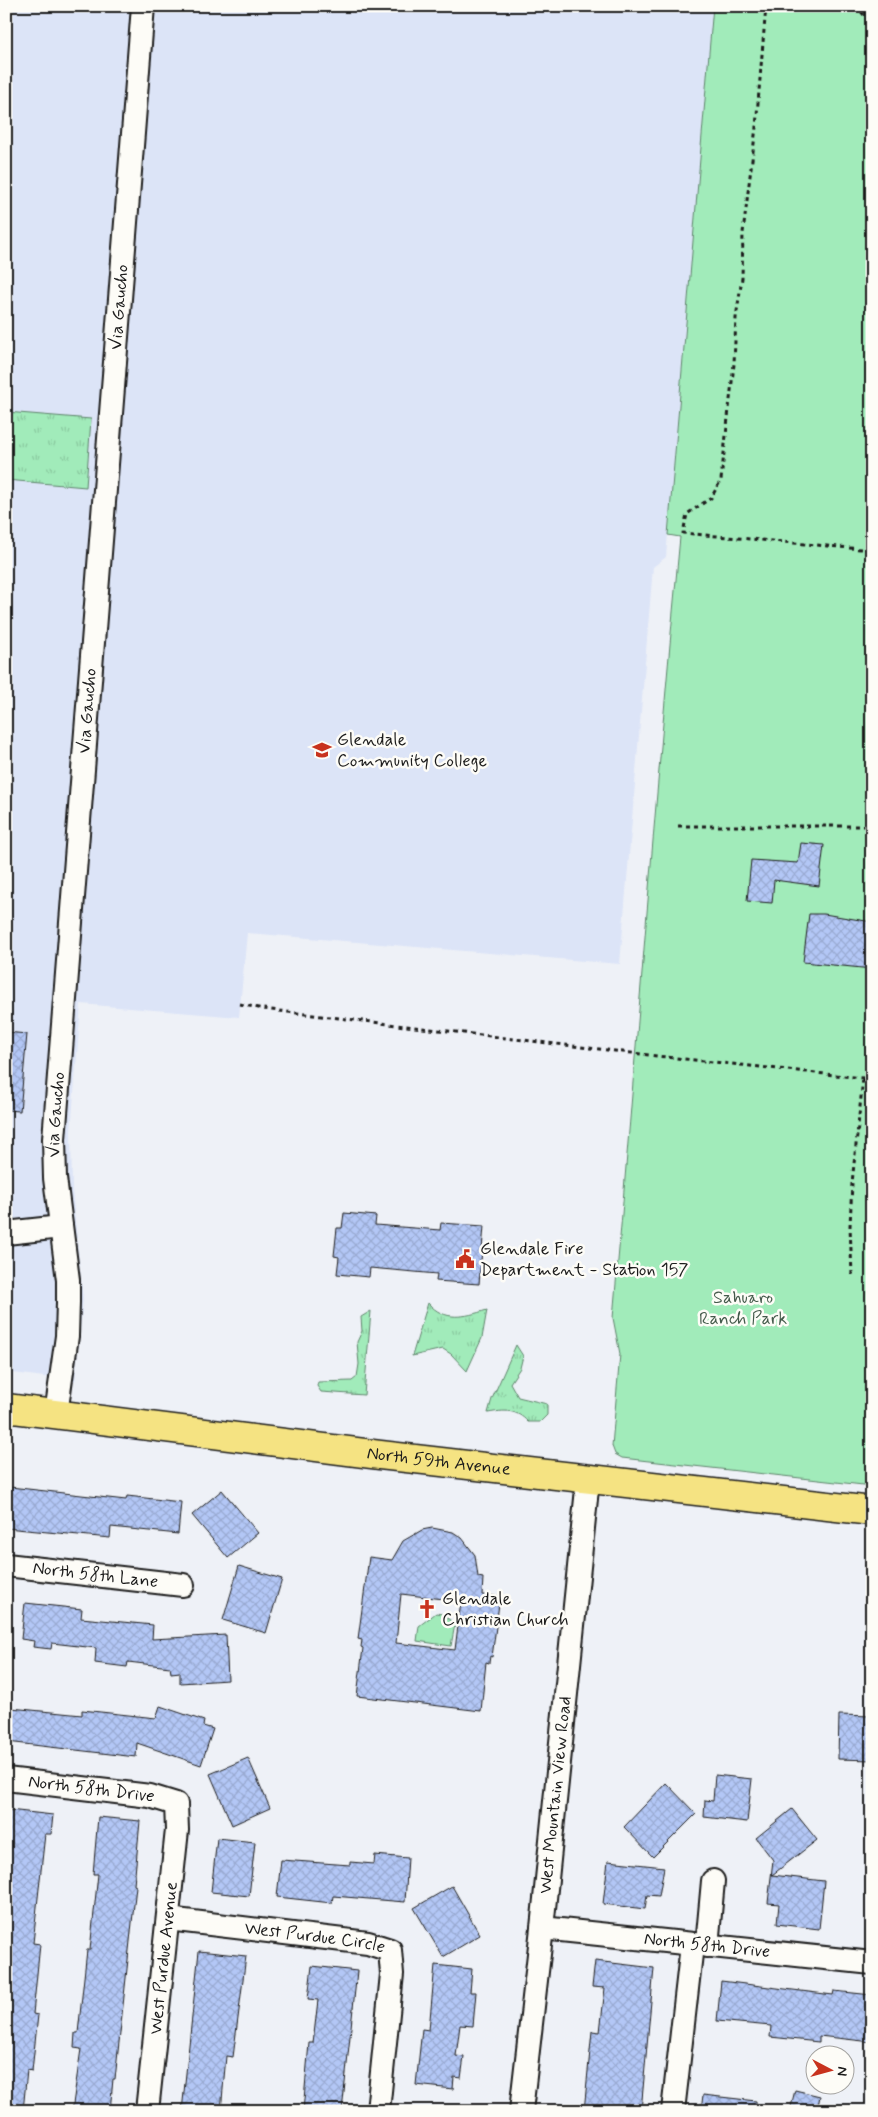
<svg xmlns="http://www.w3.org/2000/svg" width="878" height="2117" viewBox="0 0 878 2117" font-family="Mynerve,sans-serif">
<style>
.built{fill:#dce4f7}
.grass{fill:url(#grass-tufts);stroke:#5e846b}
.park{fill:#a1ebba;stroke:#5e846b}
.building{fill:url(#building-cross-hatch);stroke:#1c1c1c;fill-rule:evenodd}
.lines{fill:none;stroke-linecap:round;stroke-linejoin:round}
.minor-casing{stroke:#1c1c1c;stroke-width:26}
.major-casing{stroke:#1c1c1c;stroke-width:31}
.path{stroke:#1c1c1c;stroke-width:3;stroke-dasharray:4 4;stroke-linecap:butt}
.minor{stroke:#fdfcf7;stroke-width:22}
.major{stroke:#f5e382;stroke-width:28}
.labels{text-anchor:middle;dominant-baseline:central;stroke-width:5;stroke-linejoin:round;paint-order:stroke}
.street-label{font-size:18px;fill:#1c1c1c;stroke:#fdfcf7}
.poi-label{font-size:18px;fill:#1c1c1c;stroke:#fdfcf7;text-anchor:start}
.park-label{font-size:18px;fill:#445a4b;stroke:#fdfcf7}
</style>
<defs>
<pattern id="grass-tufts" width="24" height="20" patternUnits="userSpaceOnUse" patternTransform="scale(1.25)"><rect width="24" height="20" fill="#a1ebba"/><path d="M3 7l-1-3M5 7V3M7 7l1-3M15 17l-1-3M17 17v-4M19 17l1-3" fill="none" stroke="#8ac99f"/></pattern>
<pattern id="building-cross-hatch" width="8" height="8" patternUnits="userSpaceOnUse" patternTransform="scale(1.25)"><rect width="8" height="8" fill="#b3c7f6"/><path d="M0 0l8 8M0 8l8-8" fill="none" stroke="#99aad2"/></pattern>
</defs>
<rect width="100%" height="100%" fill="#eef1f7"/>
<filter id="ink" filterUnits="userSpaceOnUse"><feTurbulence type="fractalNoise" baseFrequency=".02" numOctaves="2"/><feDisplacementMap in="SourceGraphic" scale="10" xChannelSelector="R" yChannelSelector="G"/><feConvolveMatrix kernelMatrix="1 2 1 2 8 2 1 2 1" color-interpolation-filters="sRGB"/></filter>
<g filter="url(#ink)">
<path class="built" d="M 6,6 L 713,6 L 666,557 L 653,567 L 620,964 L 247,933 L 239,1017 L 81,1004 L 71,1131 L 72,1190 L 83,1299 L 75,1381 L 6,1372 Z"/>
<path class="grass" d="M 6,412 L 91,419 L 86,487 L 6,480 Z
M 428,1303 C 445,1322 464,1317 487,1310 L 482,1338 L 467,1371 L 451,1354 L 443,1349 L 412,1356 Z
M 371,1311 L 364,1395 L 321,1392 L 317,1386 L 318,1382 L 352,1381 L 357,1377 L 359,1364 L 357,1342 L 362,1331 L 361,1317 Z
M 516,1345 L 523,1356 L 520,1368 L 510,1383 L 518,1397 L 547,1404 L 547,1415 L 540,1422 L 528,1422 C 516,1409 505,1410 488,1413 L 492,1399 Z"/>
<path class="park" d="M 713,6 L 872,6 L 872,1486 L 622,1458 L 615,1454 L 612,1446 L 620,1354 L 613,1318 C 636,1058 655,797 680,537 L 668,535 Z
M 436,1613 L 442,1614 L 455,1624 L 451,1646 L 417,1641 L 419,1626 Z"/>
<path class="building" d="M 801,843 L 824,845 L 819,886 L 774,880 L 772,903 L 747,901 L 751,860 L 798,863 Z
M 809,914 L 824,914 L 872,922 L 872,969 L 803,962 Z
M 6,1032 L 27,1034 L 20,1111 L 6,1110 Z
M 344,1213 L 376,1216 L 375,1225 L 440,1230 L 441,1223 L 484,1226 L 479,1284 L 436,1281 L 437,1274 L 370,1268 L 369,1277 L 337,1274 L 339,1257 L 334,1256 L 337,1228 L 342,1228 Z
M 10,1487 L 126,1500 L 127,1496 L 181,1502 L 178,1534 L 111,1527 L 110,1538 L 6,1528 L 6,1492 L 10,1492 Z
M 222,1490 L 258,1533 L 228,1558 L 192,1515 Z
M 432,1528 L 453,1532 L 462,1538 L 475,1555 L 478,1577 L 483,1578 L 482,1595 L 500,1596 L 492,1657 L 490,1656 L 489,1663 L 486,1662 L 481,1711 L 357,1696 L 363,1648 L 361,1647 L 362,1640 L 358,1639 L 369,1557 L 392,1560 L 403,1541 L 422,1530 ZM 401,1594 L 461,1601 L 455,1650 L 396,1643 Z
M 239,1566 L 282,1579 L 266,1633 L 223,1620 Z
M 25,1603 L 82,1609 L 81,1618 L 153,1625 L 152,1639 L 226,1635 L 228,1680 L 180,1683 L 180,1672 L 171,1673 L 170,1667 L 128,1662 L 127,1667 L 95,1663 L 96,1648 L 52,1643 L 51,1649 L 33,1647 L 34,1641 L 21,1639 Z
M 160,1706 L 204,1721 L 203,1726 L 213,1729 L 201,1765 L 137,1743 L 136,1757 L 7,1742 L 11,1708 L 82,1715 L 82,1710 L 156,1718 Z
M 839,1715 L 872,1716 L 872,1760 L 838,1759 Z
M 248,1758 L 270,1808 L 232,1825 L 210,1774 Z
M 715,1775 L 752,1779 L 747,1822 L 704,1817 L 705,1800 L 713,1801 Z
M 666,1783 L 696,1814 L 653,1857 L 624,1827 Z
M 792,1809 L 817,1840 L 772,1875 L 824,1881 L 819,1929 L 777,1924 L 779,1904 L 768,1903 L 773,1860 L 756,1838 Z
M 9,1810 L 53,1815 L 51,1834 L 45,1834 L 33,1943 L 40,1944 L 33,2014 L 38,2015 L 32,2071 L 27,2070 L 23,2111 L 6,2111 L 6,1834 Z
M 98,1817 L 140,1821 L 134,1885 L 136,1886 L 115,2079 L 113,2079 L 110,2111 L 72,2111 L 81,2049 L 74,2048 L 75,2033 L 78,2033 L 87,1950 L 90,1950 L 98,1874 L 93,1874 Z
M 217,1838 L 255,1842 L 249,1896 L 211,1892 Z
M 375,1855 L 408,1858 L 405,1902 L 333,1896 L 332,1903 L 277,1897 L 281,1860 L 350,1865 L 350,1862 L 374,1864 Z
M 608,1861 L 664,1867 L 659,1896 L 647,1895 L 645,1909 L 603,1904 Z
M 452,1886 L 480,1935 L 443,1957 L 414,1908 Z
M 199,1951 L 246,1956 L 233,2057 L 226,2056 L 221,2111 L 182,2111 Z
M 595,1961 L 654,1968 L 641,2111 L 584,2111 L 592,2031 L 600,2032 L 605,1988 L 592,1987 Z
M 435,1965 L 472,1969 L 470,1992 L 476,1992 L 473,2026 L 460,2025 L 456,2056 L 464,2057 L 461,2078 L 454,2077 L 453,2089 L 416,2085 L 422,2029 L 429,2030 Z
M 312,1966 L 357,1971 L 342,2111 L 303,2111 L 309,2043 L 313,2043 L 318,2000 L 308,1999 Z
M 721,1981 L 833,1995 L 834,1991 L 872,1995 L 872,2042 L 819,2036 L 819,2042 L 770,2037 L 771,2026 L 717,2021 Z
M 795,2090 L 820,2096 L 817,2111 L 790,2111 Z
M 703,2095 L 756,2101 L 756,2111 L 701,2111 Z"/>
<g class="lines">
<g class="minor-casing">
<g id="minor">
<path d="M 6,1233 L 61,1227"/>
<path id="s1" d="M 56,1414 L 67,1336 L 68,1302 L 68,1280 L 55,1178 L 54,1139 L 143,6"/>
<path id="s2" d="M 6,1565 L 183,1585"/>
<path id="s3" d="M 6,1779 L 150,1796 L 176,1804 L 177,1830 L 147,2111"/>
<path id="s4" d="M 168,1919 L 368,1943 L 390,1950 L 392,1974 L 378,2111"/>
<path id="s5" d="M 542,1928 L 872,1963"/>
<path d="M 707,1946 L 713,1881"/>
<path id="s6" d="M 521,2111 L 542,1928 L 588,1479"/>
<path d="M 673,2111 L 692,1945"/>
</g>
</g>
<g class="major-casing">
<g id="major">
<path id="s7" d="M 6,1408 L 380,1455 L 872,1511"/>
</g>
</g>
<path class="path" d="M 766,6 L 756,127 L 743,233 L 742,278 L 736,318 L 734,364 L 721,480 L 711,498 L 687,514 L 683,533 L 872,550
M 856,6 L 872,24
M 678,826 L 872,826
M 240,1004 L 263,1009 L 657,1056 L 872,1079
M 852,1275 L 850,1226 L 852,1183 L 863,1078"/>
<use href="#minor" class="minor"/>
<use href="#major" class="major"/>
</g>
</g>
<defs>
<g id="university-bare" transform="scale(1.5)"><path d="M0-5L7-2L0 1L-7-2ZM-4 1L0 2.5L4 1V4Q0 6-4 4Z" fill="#c8321e" stroke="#fdfcf7" stroke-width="2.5" paint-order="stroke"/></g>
<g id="civic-bare" transform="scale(1.5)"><path d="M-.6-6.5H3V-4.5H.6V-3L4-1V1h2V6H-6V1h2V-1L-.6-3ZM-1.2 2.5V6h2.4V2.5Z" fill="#c8321e" stroke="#fdfcf7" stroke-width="2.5" paint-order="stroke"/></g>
<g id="church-bare" transform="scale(1.5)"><path d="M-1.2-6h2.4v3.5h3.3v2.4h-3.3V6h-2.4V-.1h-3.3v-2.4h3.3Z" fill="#c8321e" stroke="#fdfcf7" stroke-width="2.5" paint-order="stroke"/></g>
</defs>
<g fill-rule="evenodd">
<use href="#university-bare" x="322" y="750"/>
<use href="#civic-bare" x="465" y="1259"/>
<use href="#church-bare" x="427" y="1609"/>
</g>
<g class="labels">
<g class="street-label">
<text stroke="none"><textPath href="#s1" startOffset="1111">Via Gaucho</textPath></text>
<text stroke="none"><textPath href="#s1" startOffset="706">Via Gaucho</textPath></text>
<text stroke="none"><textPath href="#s1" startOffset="301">Via Gaucho</textPath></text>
<text stroke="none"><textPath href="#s7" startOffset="436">North 59th Avenue</textPath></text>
<text stroke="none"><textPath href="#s2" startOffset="90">North 58th Lane</textPath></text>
<text stroke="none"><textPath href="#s3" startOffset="86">North 58th Drive</textPath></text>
<text stroke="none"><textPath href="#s6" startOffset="318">West Mountain View Road</textPath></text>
<text stroke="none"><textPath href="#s4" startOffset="148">West Purdue Circle</textPath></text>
<text stroke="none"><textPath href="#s5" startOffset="166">North 58th Drive</textPath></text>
<text transform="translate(164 1958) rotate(-84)">West Purdue Avenue</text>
</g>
<g class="poi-label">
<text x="337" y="740">Glendale<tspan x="337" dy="21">Community College</tspan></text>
<text x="480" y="1249">Glendale Fire<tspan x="480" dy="21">Department - Station 157</tspan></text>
<text x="442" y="1599">Glendale<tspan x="442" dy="21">Christian Church</tspan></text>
</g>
<g class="park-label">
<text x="743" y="1298">Sahuaro<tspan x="743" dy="21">Ranch Park</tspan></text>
</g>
</g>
<rect width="878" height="2117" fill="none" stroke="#fdfcf7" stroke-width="25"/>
<rect x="12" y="12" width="853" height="2092" fill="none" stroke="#1c1c1c" stroke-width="2" filter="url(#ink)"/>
<g transform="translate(830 2070) rotate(96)"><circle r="24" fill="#fdfcf7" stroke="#a3a29f"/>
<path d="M0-4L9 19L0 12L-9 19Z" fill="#c8321e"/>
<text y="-8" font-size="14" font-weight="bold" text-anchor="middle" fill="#1c1c1c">N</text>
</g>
</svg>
